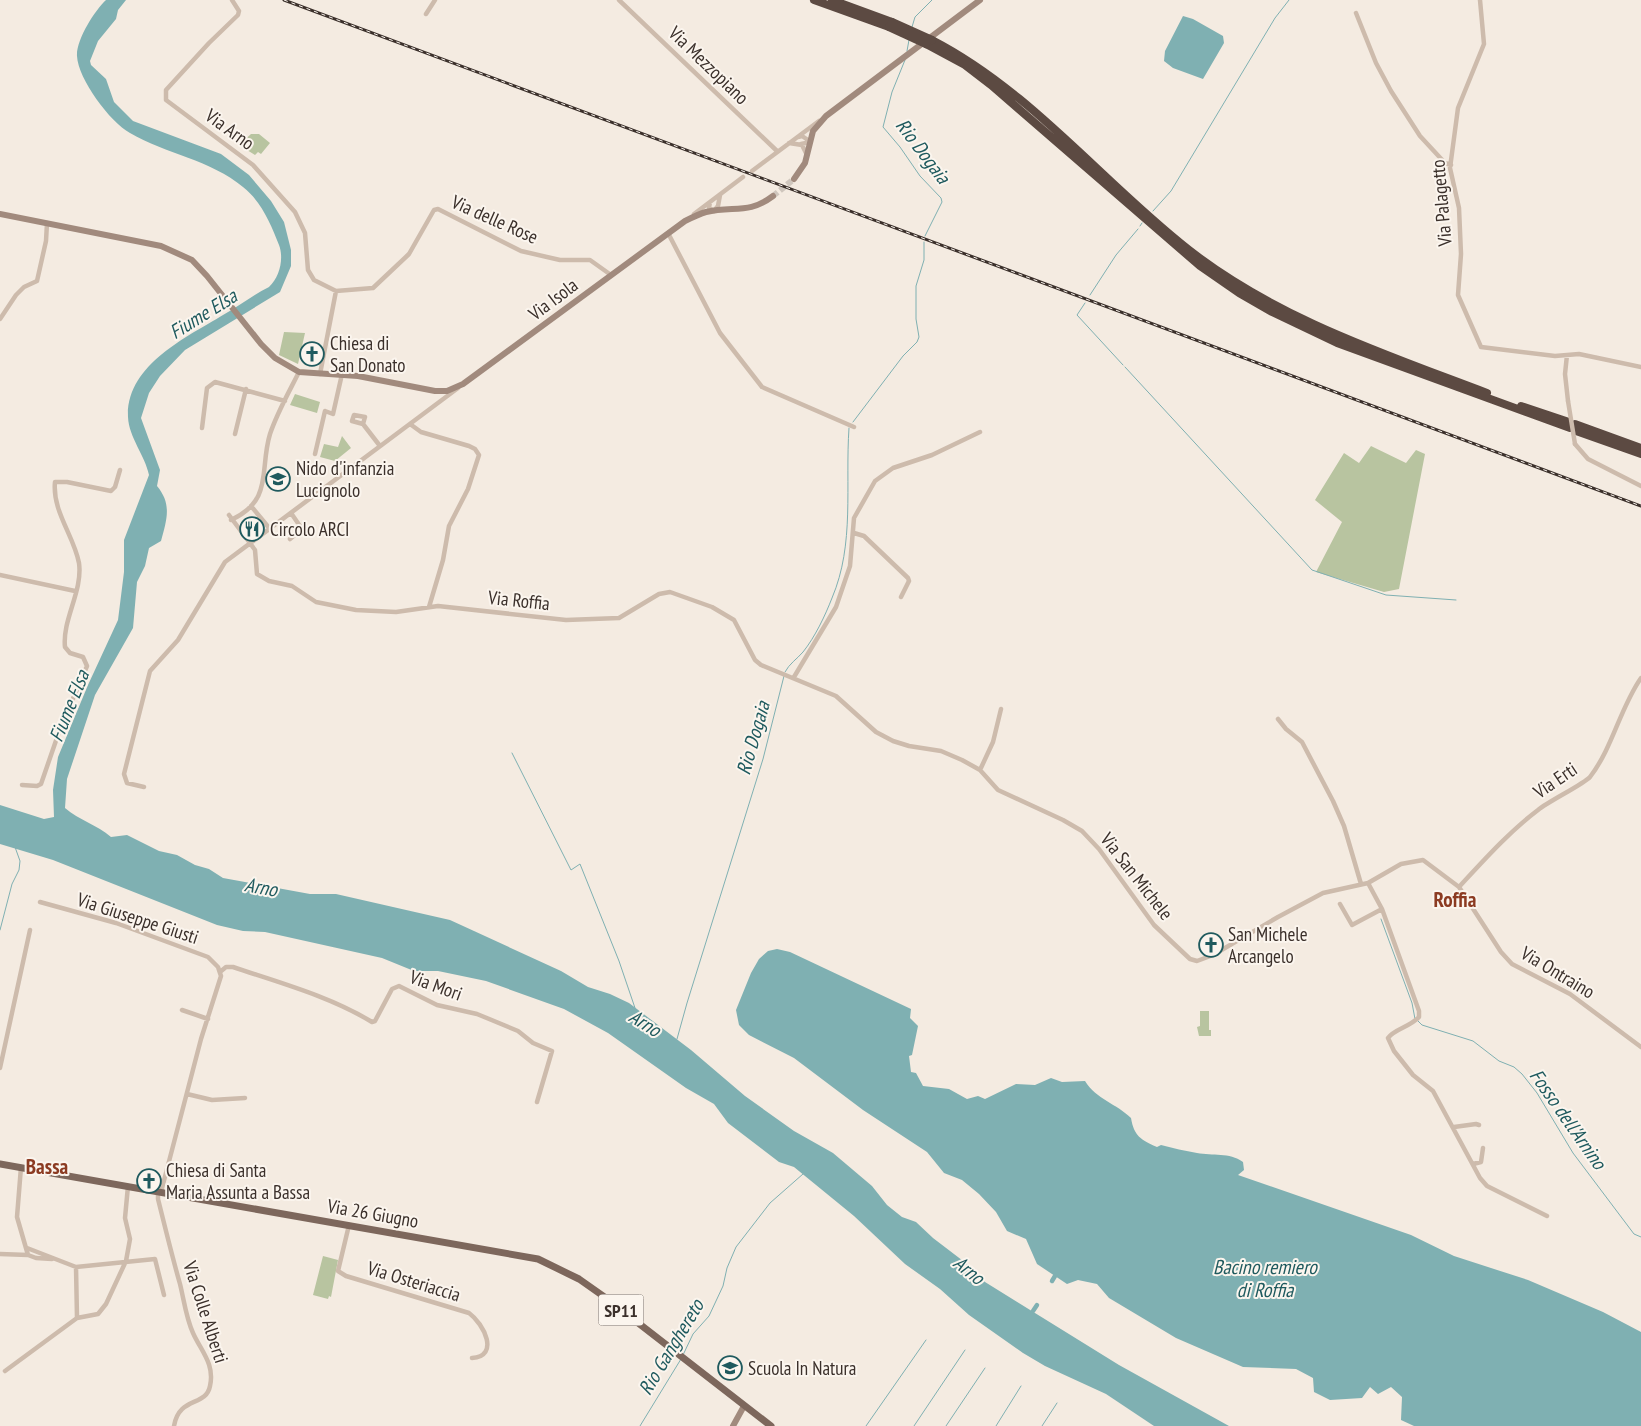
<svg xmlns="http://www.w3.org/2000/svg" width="1641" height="1426" viewBox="0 0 1641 1426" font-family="'PT Sans Narrow',sans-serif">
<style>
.green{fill:#b8c4a0}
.water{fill:#7fb0b2}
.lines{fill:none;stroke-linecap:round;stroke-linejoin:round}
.stream{stroke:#7fb0b2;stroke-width:1}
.canal{stroke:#7fb0b2;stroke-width:4.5}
.secondary-tunnel{stroke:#cfc6bd;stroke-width:6;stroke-dasharray:6 3;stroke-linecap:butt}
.street{stroke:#cdbbac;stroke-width:4.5}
.secondary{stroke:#a18a7d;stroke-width:6}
.primary{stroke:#7d675c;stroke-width:7}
.highway{stroke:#5c4a42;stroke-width:8}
.rail-casing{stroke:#3b302b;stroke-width:3}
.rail{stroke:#fbf5ee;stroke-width:1;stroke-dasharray:4;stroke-linecap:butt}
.street-bridge{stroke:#cdbbac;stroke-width:4.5}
.highway-bridge{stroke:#5c4a42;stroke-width:8}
.labels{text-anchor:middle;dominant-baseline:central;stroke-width:4;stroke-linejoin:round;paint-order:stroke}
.shield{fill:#fbf5ee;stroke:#756b66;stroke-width:1}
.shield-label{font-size:18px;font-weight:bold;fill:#3b302b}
.street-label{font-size:19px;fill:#3b302b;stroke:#fbf5ee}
.poi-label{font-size:19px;fill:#3b302b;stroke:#fbf5ee;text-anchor:start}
.water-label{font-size:20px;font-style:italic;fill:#1f5a5e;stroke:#fbf5ee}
.quarter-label{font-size:21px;font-weight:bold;fill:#8c3b22;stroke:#fbf5ee}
</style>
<rect width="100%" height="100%" fill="#f4ebe1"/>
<path class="green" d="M 251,134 L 259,134 L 270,143 L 261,154 L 258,152 L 255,155 L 239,145 Z
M 284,332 L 305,333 L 298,364 L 279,355 Z
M 295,394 L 320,402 L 317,413 L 290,405 Z
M 342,436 L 351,448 L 335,461 L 320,457 L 324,444 L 338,447 Z
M 1371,446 L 1406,463 L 1416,450 L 1425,454 L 1399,589 L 1384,592 L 1316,572 L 1342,522 L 1315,500 L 1344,453 L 1359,463 Z
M 1200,1011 L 1209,1011 L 1209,1030 L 1211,1030 L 1211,1036 L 1199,1036 L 1197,1027 L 1200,1026 Z
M 323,1256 L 338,1260 L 331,1297 L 329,1296 L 328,1299 L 313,1295 Z"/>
<path class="water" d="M 106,0 L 126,0 L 118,10 L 116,19 L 98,41 L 90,61 L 91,65 L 106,79 L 114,102 L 133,121 L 221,154 L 249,175 L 271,201 L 284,222 L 291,250 L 291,266 L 280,292 L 185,350 L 160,376 L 149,393 L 141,418 L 160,470 L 157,486 C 172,504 167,519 161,541 L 149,548 L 145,566 L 137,582 L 133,628 L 95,695 L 67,779 L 65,808 C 79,820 97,825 111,837 L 127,835 L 159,851 L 177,855 L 195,865 L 209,869 L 223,878 L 310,894 L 336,894 L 450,920 L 561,971 L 588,987 L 610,994 L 629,1003 L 691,1050 L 745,1096 L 794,1131 L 833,1153 L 872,1186 L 887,1205 L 902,1217 L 916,1222 L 933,1238 L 971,1267 L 985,1282 L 1119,1365 L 1229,1426 L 1154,1426 L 1106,1394 L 1045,1366 L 1023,1353 L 969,1315 L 940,1289 L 905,1264 L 854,1216 L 794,1167 L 779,1162 L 728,1123 L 714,1104 L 686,1088 L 608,1033 L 564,1009 L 486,981 L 438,971 L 414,971 L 382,958 L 265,932 L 243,931 L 217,925 L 53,860 L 0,844 L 0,805 L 44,819 L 54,817 L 53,790 L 58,757 L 88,685 L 118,620 L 124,572 L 124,540 L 149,475 C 145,455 129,438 128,417 C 126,365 187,337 223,315 C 239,306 253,295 269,287 C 280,277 284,258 279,245 C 271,224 261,201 243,187 C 211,160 166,154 130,133 C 110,122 78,79 77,56 C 76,40 95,10 106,0 Z
M 1183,16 L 1193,19 L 1223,36 L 1224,43 L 1203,79 L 1173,68 L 1164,61 L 1165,51 Z
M 777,949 L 790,952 L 911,1009 L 910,1018 L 918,1026 L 912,1055 L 909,1056 L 911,1072 L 916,1073 L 923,1086 L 949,1089 L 967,1099 L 978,1096 L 985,1099 L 1016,1084 L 1035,1085 L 1051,1078 L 1062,1082 L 1085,1081 C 1096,1099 1117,1104 1131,1118 C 1134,1136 1141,1140 1157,1147 L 1161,1145 C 1173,1148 1185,1151 1197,1153 C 1213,1156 1229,1152 1243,1162 L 1244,1170 L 1238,1175 L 1411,1235 L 1454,1256 L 1528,1280 L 1603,1312 L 1641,1332 L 1641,1426 L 1414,1426 L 1401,1420 L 1402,1397 L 1391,1387 L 1378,1394 L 1370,1387 L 1362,1398 L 1330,1400 L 1314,1392 L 1313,1378 L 1296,1369 L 1243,1367 L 1176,1338 L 1109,1298 L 1097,1284 L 1078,1280 L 1067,1284 L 1037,1264 L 1026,1239 L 1007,1231 L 996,1212 L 979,1194 L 962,1180 L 944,1173 L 927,1152 L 863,1110 L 794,1058 L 749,1035 L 739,1025 L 736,1010 L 751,973 L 759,959 L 768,951 Z"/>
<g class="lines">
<path class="stream" d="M 912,27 L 915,17 L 932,0
M 907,51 L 909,40
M 905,60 L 892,92 L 883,127 L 900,147 L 920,176 L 941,198 L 942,202 L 925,236
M 1153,211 L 1171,191 L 1275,18 L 1289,0
M 1140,226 L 1142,223
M 1090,295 L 1116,255 L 1138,229
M 1085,303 L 1077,315 L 1123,365
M 1125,367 L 1312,570 L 1386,595 L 1456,600
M 853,422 L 903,356 L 917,342 L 919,337 L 916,319 L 916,286 L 924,260 L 924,242
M 785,672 C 789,664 797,659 803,652 C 815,637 825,616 832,598 C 855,544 845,485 849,428
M 512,753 L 571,870 L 580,864 L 619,961 L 635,1008
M 1381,919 L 1412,1003 L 1415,1019
M 0,930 L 12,884 L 19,870 L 20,861 L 15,847
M 1418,1021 L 1422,1025 L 1473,1041 L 1499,1061 L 1514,1067 L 1522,1074 L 1537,1093 L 1573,1153 L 1634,1234 L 1641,1237
M 677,1039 L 687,1003 L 763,759 L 784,676
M 683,1355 L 693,1334 L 709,1316 L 723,1286 L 727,1268 L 736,1247 L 770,1203 L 803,1174
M 640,1426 L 681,1359
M 866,1426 L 926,1340
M 914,1426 L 965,1350
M 946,1426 L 985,1368
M 996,1426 L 1021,1386
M 1042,1426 L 1057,1403"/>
<path class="canal" d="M 1052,1281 L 1055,1276
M 1033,1311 L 1037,1305"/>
<path class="secondary-tunnel" d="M 773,196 L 794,179"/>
<path class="street" d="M 232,0 L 239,11 L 238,15 L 209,43 L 166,90 L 166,100 L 253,165 L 295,212 L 305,233 L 308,270 L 314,280 L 336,291
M 619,0 L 777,151
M 1480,0 L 1484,44 L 1458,108 L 1450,168 L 1459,208 L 1461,254 L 1458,295 L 1481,347 L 1555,356 L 1579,354 L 1641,367
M 1356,13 L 1376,63 L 1391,91 L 1420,136 L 1445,163 L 1451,165
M 426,14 L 435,0
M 798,137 L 802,136 L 808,140 L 806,143 L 801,144
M 789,143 L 802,145 L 806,153
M 752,171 L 819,121
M 710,202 L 709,208 L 714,211 L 718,206 L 720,195
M 694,214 L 743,177
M 668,233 L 720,333 L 762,387 L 854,427
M 0,319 L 16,295 L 24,287 L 37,281 L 46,241 L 47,223
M 1567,355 L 1565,374 L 1568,401
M 320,374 L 336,291 L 373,288 L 409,254 L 434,210 L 438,209 L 521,251 L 560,260 L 590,260 L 611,275
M 363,424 L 365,417 L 354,415 L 352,421 L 363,424 L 380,446
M 410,424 L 421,432 L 469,446 L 475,449 L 479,455 L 468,489 L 449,526 L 443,560 L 429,607
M 202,428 L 207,388 L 215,382 L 285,401
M 235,434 L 246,389
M 1575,444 L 1588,459 L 1641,486
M 315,454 L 325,411 L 333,414 L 342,374
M 251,506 L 270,529
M 229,515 L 255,550 L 257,574 L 269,581 L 292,586 L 316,602 L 356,610 L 396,612 L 438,606 L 566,620 L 619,618 L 659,594 L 670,592 L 712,607 L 734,620 L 755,660 L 761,665 L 836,696 L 876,732 L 893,741 L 909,746 L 941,751 L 962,760 L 980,770 L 998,790 L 1063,820 L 1082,831 L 1099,849 L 1154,925 L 1190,959 L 1197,961 L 1213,955 L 1278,917 L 1323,893 L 1368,883 L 1401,864 L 1423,860 L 1459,887 L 1501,952 L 1512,964 L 1570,994 L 1641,1047
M 231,520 C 274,500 259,470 270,434 C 277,413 289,392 299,372
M 854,533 L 864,536 L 908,578 L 909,581 L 901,597
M 290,539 L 302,529 L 291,513
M 0,575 L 75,591
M 794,677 L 836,607 L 850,566 L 854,518 L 875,481 L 893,468 L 932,455 L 980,432
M 1278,719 L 1286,729 L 1302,742 L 1333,801 L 1344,826 L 1361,884
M 980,770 L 993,742 L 1001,709
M 22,785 L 37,786 L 41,784 L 60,729 L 87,666 L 83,657 L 70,653 L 65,647 C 62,620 83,591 79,563 C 74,536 52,511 55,482 L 67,482 L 111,491 L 115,487 L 120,470
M 144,787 L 127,783 L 124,774 L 150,671 L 178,640 L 225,562 L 458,388
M 1368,883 L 1382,909 L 1419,1011 L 1419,1017 C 1410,1027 1394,1029 1388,1038 L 1394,1051 L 1413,1075 L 1433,1091 L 1480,1178 L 1487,1186 L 1547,1216
M 1459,887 C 1484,860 1509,832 1538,810 C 1549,801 1584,784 1590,777 C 1613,747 1620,708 1641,678
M 40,902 L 116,923 L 208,957 L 218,967 L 221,976 L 201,1039 L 161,1192
M 1340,904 L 1352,925 L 1382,909
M 220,972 L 226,967 L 233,967 C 280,983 329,996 372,1022 L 375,1021 L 392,989 L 399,986 L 437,1005 L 477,1014 L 518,1031 L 533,1043 L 552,1051 L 537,1102
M 182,1010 L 208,1019
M 0,1068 L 30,930
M 187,1094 L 212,1100 L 245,1098
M 1454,1127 L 1476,1124 L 1479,1125
M 1473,1164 L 1481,1162 L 1483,1148
M 158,1191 L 158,1199 C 165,1227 172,1256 180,1284 C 184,1300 186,1318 193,1333 C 201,1351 215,1364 210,1386 C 206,1407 179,1396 174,1426
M 349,1225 L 338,1271 L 346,1276 L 469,1313 C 484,1324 500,1356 472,1358
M 27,1248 L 76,1267 L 155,1259 L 164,1295
M 0,1254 L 28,1255 L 17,1217 L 21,1167
M 28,1255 L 36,1258 L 52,1259
M 77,1318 L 98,1314 L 106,1304 L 126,1261 L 130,1239 L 125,1218 L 128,1186
M 5,1371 L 77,1318 L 76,1267"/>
<path class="secondary" d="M 794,179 L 805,163 L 813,131 L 826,116 L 980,0
M 0,214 L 161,246 L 192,260 L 207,276 L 261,344 L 275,358 L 299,372 L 358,376 L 435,391 L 447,391 L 463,384 L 685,221 C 691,218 699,214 706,212 C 733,205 748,215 773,196
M 733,1426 L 744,1406"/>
<path class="primary" d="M 0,1164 L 538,1259 L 579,1279 L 606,1298 L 771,1426"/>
<path class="highway" d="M 814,0 L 889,27
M 832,0 L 892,22
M 932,40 C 1031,91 1102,182 1189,250 C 1278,319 1382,353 1487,393
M 926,44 L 965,65 L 991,85 L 1200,266 L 1239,293 L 1272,312 L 1337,343 L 1570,428
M 1521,406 L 1569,422
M 1575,424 L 1641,448
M 1576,431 L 1641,454"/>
<g class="rail-casing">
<path id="rail" d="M 284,0 L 1641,506"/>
</g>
<use href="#rail" class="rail"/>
<path class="street-bridge" d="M 1568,401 L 1575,444"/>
<path class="highway-bridge" d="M 892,22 L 932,40
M 889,27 L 926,44"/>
</g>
<defs>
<g id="church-ring" transform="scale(1.25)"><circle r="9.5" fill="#fbf5ee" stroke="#1f5a5e" stroke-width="1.5"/><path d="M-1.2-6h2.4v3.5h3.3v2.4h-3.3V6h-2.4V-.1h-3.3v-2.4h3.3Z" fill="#1f5a5e"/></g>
<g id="school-ring" transform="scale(1.25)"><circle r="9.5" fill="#fbf5ee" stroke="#1f5a5e" stroke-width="1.5"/><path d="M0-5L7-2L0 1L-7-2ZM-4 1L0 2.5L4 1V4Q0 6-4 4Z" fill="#1f5a5e"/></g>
<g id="restaurant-ring" transform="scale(1.25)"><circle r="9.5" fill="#fbf5ee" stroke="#1f5a5e" stroke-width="1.5"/><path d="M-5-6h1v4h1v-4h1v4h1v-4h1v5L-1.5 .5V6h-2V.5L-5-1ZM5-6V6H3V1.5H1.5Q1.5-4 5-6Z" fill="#1f5a5e"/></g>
</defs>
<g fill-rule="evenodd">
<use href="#church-ring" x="312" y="354"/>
<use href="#school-ring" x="278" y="479"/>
<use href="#restaurant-ring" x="252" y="529"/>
<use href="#church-ring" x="1211" y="945"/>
<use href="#church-ring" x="149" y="1181"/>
<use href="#school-ring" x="730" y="1368"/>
</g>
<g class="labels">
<rect class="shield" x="598.5" y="1294.5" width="45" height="31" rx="4"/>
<g class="shield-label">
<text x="621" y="1310">SP11</text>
</g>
<g class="street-label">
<text transform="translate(709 65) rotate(44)">Via Mezzopiano</text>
<text transform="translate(230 129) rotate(36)">Via Arno</text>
<text transform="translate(1441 203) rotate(-95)">Via Palagetto</text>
<text transform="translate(495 219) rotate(24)">Via delle Rose</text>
<text transform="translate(553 299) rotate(-37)">Via Isola</text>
<text transform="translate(519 600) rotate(6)">Via Roffia</text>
<text transform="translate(1555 780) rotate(-34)">Via Erti</text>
<text transform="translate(1137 876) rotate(52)">Via San Michele</text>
<text transform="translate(138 918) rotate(18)">Via Giuseppe Giusti</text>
<text transform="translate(1558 972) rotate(31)">Via Ontraino</text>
<text transform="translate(436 985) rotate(20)">Via Mori</text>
<text transform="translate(373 1213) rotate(10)">Via 26 Giugno</text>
<text transform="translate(414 1281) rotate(17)">Via Osteriaccia</text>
<text transform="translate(206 1312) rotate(72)">Via Colle Alberti</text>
</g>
<g class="poi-label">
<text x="330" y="343">Chiesa di<tspan x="330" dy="22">San Donato</tspan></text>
<text x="296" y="468">Nido d'infanzia<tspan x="296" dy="22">Lucignolo</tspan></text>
<text x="270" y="529">Circolo ARCI</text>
<text x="1228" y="934">San Michele<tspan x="1228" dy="22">Arcangelo</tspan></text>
<text x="166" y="1170">Chiesa di Santa<tspan x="166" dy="22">Maria Assunta a Bassa</tspan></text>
<text x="748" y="1368">Scuola In Natura</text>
</g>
<g class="water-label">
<text transform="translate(923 151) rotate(53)">Rio Dogaia</text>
<text transform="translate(203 314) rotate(-32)">Fiume Elsa</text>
<text transform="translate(69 706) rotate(-68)">Fiume Elsa</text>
<text transform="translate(753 738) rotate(-74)">Rio Dogaia</text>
<text transform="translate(261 887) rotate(10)">Arno</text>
<text transform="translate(645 1023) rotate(32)">Arno</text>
<text transform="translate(1568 1119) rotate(55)">Fosso dell'Arnino</text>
<text x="1265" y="1267">Bacino remiero<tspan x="1265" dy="23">di Roffia</tspan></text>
<text transform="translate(969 1270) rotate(39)">Arno</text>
<text transform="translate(671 1347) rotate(-59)">Rio Ganghereto</text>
</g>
<g class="quarter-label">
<text x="1455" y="899">Roffia</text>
<text x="47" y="1166">Bassa</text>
</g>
</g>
</svg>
